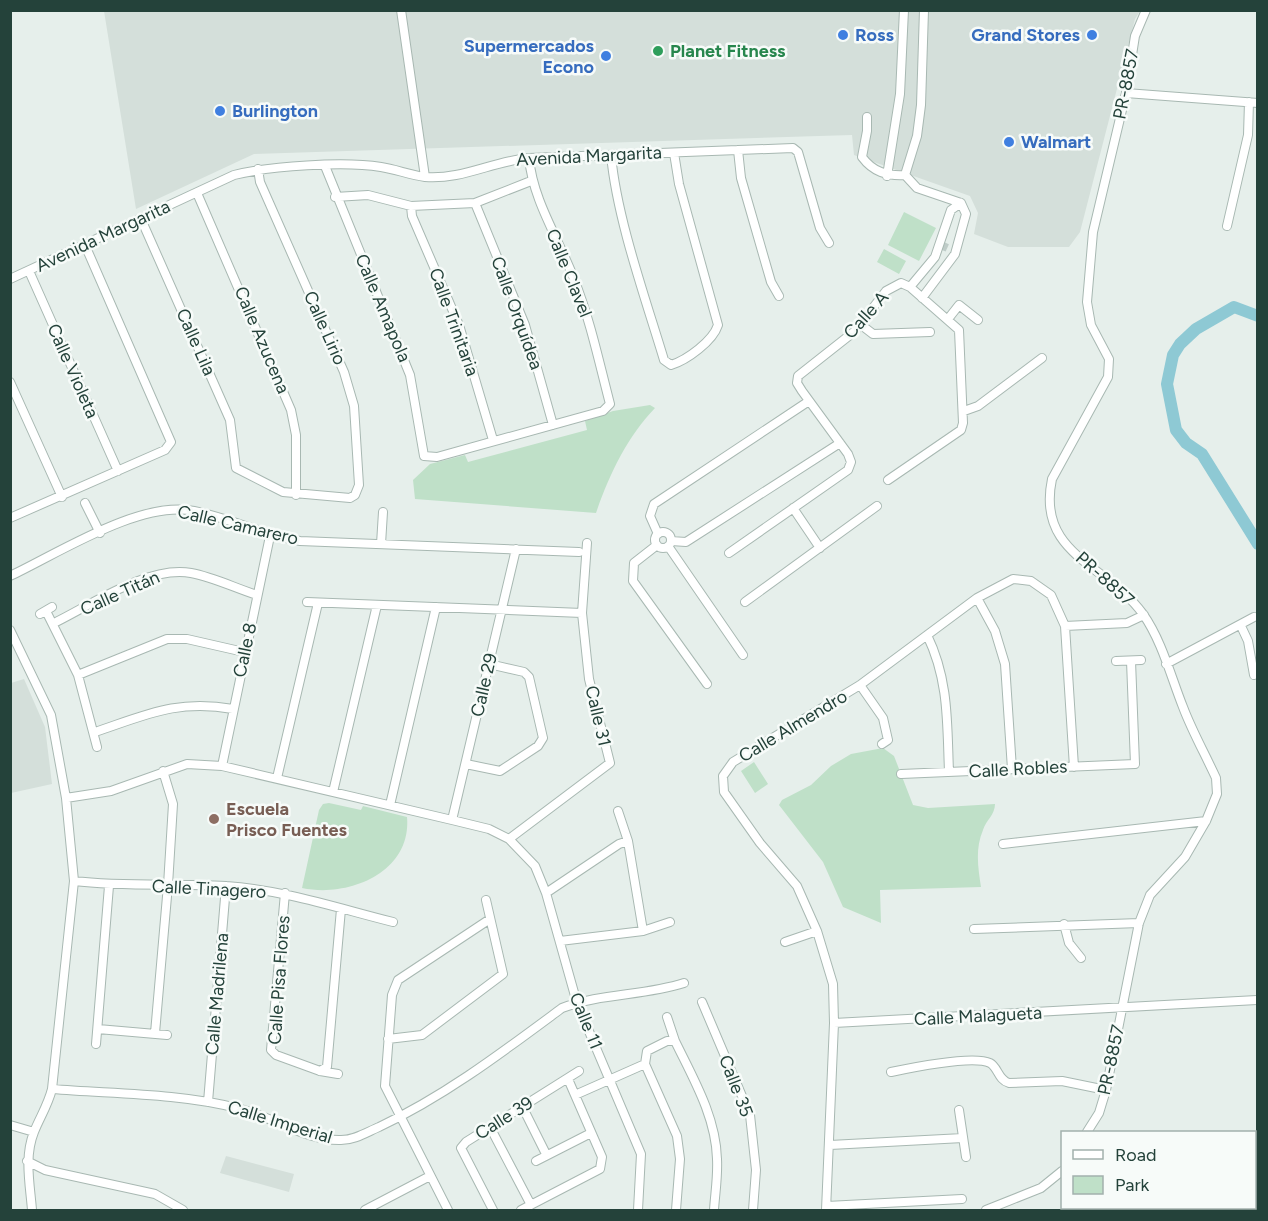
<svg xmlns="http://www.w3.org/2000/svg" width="1268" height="1221" viewBox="0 0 1268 1221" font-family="Figtree,sans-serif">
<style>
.built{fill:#d4dfda}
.green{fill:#bfe0c8}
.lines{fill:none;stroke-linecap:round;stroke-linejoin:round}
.river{stroke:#8ec9d4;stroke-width:12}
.minor-tunnel{stroke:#bfccc8;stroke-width:8;stroke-dasharray:8 4;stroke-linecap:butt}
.minor-casing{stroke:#a8b8b2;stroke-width:10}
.minor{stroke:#fff;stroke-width:8}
.shop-dot{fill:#3f7fe0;stroke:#f7fbf9;stroke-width:2}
.leisure-dot{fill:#2e9e5b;stroke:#f7fbf9;stroke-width:2}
.education-dot{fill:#8d6e63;stroke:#f7fbf9;stroke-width:2}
.labels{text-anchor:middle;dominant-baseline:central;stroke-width:5;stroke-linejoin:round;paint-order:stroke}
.shop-label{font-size:18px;font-weight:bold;fill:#366cbe;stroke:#f7fbf9;text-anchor:start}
.leisure-label{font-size:18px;font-weight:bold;fill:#27864d;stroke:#f7fbf9;text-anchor:start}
.street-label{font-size:18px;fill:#24423a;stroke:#f7fbf9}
.education-label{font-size:18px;font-weight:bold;fill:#785e54;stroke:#f7fbf9;text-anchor:start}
</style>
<rect width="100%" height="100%" fill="#e6efeb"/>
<path class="built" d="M 104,11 L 1140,11 L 1135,19 L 1080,232 L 1069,247 L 1008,247 L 974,234 L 978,213 L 970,196 L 854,155 L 852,135 L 254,154 L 136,209 Z
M 24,679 L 45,727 L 52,784 L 11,793 L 11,683 Z
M 226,1156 L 294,1174 L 289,1192 L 220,1173 Z"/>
<path class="green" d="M 904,212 L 936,228 L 919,261 L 888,245 Z
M 884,249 L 906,261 L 899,274 L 877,262 Z
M 650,405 L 655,408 C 627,437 609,475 596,513 L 415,499 L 413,480 L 430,464 L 465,455 L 468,462 L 587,430 L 585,421 L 613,411 Z
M 883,748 L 894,756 L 913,805 L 928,808 L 995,804 C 995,815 986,820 983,830 C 975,849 978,867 981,887 L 880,890 L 881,923 L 843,907 L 823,862 L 779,805 L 782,800 L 811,785 L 831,766 L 851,754 Z
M 754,762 L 768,784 L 755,793 L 741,771 Z
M 329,803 L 361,810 L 363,806 L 407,817 C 412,873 348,898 302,888 L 319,810 L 323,804 Z"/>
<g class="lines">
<path class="river" d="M 1258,316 L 1234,307 L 1196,329 L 1180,344 L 1173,355 L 1167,384 L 1176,430 L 1186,443 L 1202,454 L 1258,544"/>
<path class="minor-tunnel" d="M 942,250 L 946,241"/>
<g class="minor-casing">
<path id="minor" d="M 401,10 L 425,177
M 1126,93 L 1258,103
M 867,117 L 867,131 L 862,157 C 873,172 887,176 905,175
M 738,150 L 741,178 L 771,282 L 779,296
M 611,155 C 617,219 645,297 664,360 L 671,365 C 687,360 713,341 718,325 L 679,184 L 674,153
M 325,166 L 410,375 L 424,456 L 437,457 L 603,411 L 610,404 C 599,362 590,319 574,279 C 559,239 533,201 529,158
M 905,175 L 917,136 L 921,105 L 924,10
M 905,175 L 917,188 L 961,203
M 887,176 L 900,94 L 904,10
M 197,193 L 291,410 L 296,435 L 296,495
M 335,197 L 368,195 L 411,206 L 475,203 L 531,181
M 475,203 L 525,325 L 553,425
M 411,206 L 412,216 L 459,325 L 493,440
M 141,219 L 230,420 L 236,468 L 283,492 L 350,498 L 355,495 L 359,485 L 354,406 L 344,372 L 260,182 L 258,169
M 1227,226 L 1248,135 L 1249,102
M 29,271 L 118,471
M 10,279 L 234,175 C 270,166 344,161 381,167 C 395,169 410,175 425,177 C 462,180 493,161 529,158 L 793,148 L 798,152 L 820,228 L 829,243
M 910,287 L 935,257 L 951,210 L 961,203
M 922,298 L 955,254 L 966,214 L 961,203
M 948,319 L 959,305 L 978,320
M 860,324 L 873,334 L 930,332
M 10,382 L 62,497
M 964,411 L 978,406 L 1042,358
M 85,503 L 100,533
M 793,508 L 820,548
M 10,518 L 165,450 L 171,442 L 85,245
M655 540a8 8 0 1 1 16 0a8 8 0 1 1-16 0Z
M 658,534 L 650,516 L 654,504 L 809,401
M 671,541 L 686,542 L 840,443
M 381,544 L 383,512
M 657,545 L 634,563 L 633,581 L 707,684
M 668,546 L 743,655
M 729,553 L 848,470 L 851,462 L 848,454 L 802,391 L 797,383 L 798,376 L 855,331 L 886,291 L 901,283 L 910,287 L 959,330 L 963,423 L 961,430 L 888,480
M 10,576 C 59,553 140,500 194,511 C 230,518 263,535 300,541 L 579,552
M 977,598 L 995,631 L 1005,664 L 1012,769
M 307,602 L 582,613
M 745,602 L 877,506
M 46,611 L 78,675 L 97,747
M 40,614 L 52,607
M 54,623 C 91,605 149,565 191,573 C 213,577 235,588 257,595
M 1065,626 L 1127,623 L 1144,615
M 1241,626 L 1248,641 L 1254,675
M 10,630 L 51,715 L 66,798 L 74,881 L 52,1089 C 48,1105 40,1117 34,1132 C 24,1157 30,1184 32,1210
M 927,635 C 949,680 947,723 949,772
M 1116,661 L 1141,660
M 1166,664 L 1254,617
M 78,675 L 167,639 L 187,639 L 244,652
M 860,685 L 883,718 L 888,740 L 882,744
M 95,732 C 146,715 177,699 233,709
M 466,764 L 500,771 L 538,746 L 543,738 L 529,677 L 524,672 L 489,664
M 222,766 L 270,536
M 901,774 L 1135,764 L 1131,661
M 277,778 L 318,603
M 333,792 L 377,605
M 66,798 L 111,791 L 187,764 L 222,766 L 452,820 L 489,829 L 509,839 L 535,866 L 546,893 L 577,1003 L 641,1154 L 638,1210
M 390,805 L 436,607
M 618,811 L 628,841 L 643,931
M 452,820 L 516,549
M 509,839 L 610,763 L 589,679 L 582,613 L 587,543
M 1003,844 L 1206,821
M 74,881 C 125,887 175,883 226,886 C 284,890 337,908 393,922
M 285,893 L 271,1050 L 276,1055 L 320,1071 L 338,1074
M 546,893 L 619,844 L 628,841
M 1064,924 L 1069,943 L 1081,958
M 974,929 L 1139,923
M 560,941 L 643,931 L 670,922
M 785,942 L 817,931
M 702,1002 L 750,1115 L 756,1170 L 753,1210
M 667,1017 L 675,1041
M 834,1023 L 1257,1000
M 98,1029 L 167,1035
M 155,1033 L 168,885 L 173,804 L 163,771
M 388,1039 L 422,1035 L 503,974 L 486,900
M 96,1044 L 109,886
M 645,1064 L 677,1136 L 680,1159 L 676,1210
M 320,1071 L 327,1067 L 341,909
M 891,1072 C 910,1068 973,1055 990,1063 C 998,1067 998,1080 1009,1083 L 1062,1081 L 1106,1090
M 52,1089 C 113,1094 178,1093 237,1108 C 271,1116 306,1141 341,1140 C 355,1140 367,1132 379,1127 C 445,1096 504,1051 562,1008 C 601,993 644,996 684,983
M 575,1095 L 645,1064 L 647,1051 L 667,1041 L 675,1041 C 693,1078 716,1117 717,1159 C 718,1176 715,1194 714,1210
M 208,1102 L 226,886
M 522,1106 L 546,1154
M 959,1110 L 966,1157
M 10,1125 L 34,1132
M 490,1127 L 531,1205
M 1087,1132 L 1099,1113 L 1106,1090 L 1139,923 L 1150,895 L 1185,857 L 1206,821 L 1217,794 L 1216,778 C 1205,754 1192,731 1183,707 C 1171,677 1162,641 1143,614 C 1107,564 1036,555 1052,479 L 1108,377 L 1109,359 L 1091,325 L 1087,302 L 1093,232 L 1126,93 L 1135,36 L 1146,10
M 830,1145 L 963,1138
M 27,1161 L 45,1170 L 155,1194 L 183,1210
M 536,1161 L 591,1133
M 827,1206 L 962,1199
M 365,1210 L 430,1176
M 448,1210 L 385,1086 L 392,995 L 398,980 L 490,919
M 493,1210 L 461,1148 L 466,1142 L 579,1071
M 521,1210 L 600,1169 L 602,1157 L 568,1079
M 826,1210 L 834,1023 L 833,984 L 817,931 L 797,886 L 760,843 L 724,792 L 723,776 L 733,762 L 860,685 L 977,598 L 1013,579 L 1031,581 L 1051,595 L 1065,626 L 1074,767
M 986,1210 L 1041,1188 L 1062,1171"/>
</g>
<use href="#minor" class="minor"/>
</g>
<g class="shop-dot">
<circle cx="843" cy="35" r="6"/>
<circle cx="1092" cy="35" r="6"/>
<circle cx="606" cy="56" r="6"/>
<circle cx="220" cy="111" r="6"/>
<circle cx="1009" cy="142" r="6"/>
</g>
<circle class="leisure-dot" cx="658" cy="51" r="6"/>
<circle class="education-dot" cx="214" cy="819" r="6"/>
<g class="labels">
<g class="shop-label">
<text x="855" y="35">Ross</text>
<text x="1080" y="35" text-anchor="end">Grand Stores</text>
<text x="594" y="46" text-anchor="end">Supermercados<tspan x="594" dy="21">Econo</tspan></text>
<text x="232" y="111">Burlington</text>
<text x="1021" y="142">Walmart</text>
</g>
<g class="leisure-label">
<text x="670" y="51">Planet Fitness</text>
</g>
<g class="street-label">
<text transform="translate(1126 84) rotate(-79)">PR-8857</text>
<text transform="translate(589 156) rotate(-3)">Avenida Margarita</text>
<text transform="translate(103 236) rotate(-25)">Avenida Margarita</text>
<text transform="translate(569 273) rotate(68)">Calle Clavel</text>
<text transform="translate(383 308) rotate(67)">Calle Amapola</text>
<text transform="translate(517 313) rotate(70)">Calle Orquídea</text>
<text transform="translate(866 315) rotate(-48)">Calle A</text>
<text transform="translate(454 322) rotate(70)">Calle Trinitaria</text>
<text transform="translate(325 328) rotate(66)">Calle Lirio</text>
<text transform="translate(262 340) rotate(67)">Calle Azucena</text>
<text transform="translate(196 342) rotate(66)">Calle Lila</text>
<text transform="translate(73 371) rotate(66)">Calle Violeta</text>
<text transform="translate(238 525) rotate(13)">Calle Camarero</text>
<text transform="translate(1105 579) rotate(42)">PR-8857</text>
<text transform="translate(120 593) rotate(-24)">Calle Titán</text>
<text transform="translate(245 650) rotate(-78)">Calle 8</text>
<text transform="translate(484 685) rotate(-77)">Calle 29</text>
<text transform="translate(598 716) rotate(77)">Calle 31</text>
<text transform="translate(793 726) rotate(-31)">Calle Almendro</text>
<text transform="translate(1018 769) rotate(-3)">Calle Robles</text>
<text transform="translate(209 889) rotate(3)">Calle Tinagero</text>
<text transform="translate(279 980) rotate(-86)">Calle Pisa Flores</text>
<text transform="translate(217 994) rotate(-85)">Calle Madrilena</text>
<text transform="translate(978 1016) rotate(-3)">Calle Malagueta</text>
<text transform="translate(586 1021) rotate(68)">Calle 11</text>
<text transform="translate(1111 1060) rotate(-78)">PR-8857</text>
<text transform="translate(736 1086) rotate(69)">Calle 35</text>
<text transform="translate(504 1118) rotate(-32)">Calle 39</text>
<text transform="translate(280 1122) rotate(17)">Calle Imperial</text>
</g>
<g class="education-label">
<text x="226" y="809">Escuela<tspan x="226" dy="21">Prisco Fuentes</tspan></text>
</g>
</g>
<rect width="1268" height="1221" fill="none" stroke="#24423a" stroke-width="24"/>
<rect x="1061" y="1131" width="195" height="78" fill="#f7fbf9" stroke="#a3b1ad" stroke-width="1.5"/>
<rect x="1073" y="1150" width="30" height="9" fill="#ffffff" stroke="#a3b1ad" stroke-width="1.5"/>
<text x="1115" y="1161" font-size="18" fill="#24423a">Road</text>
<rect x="1073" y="1176" width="30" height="18" fill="#bfe0c8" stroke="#a3b1ad" stroke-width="1.5"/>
<text x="1115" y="1191" font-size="18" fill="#24423a">Park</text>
</svg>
